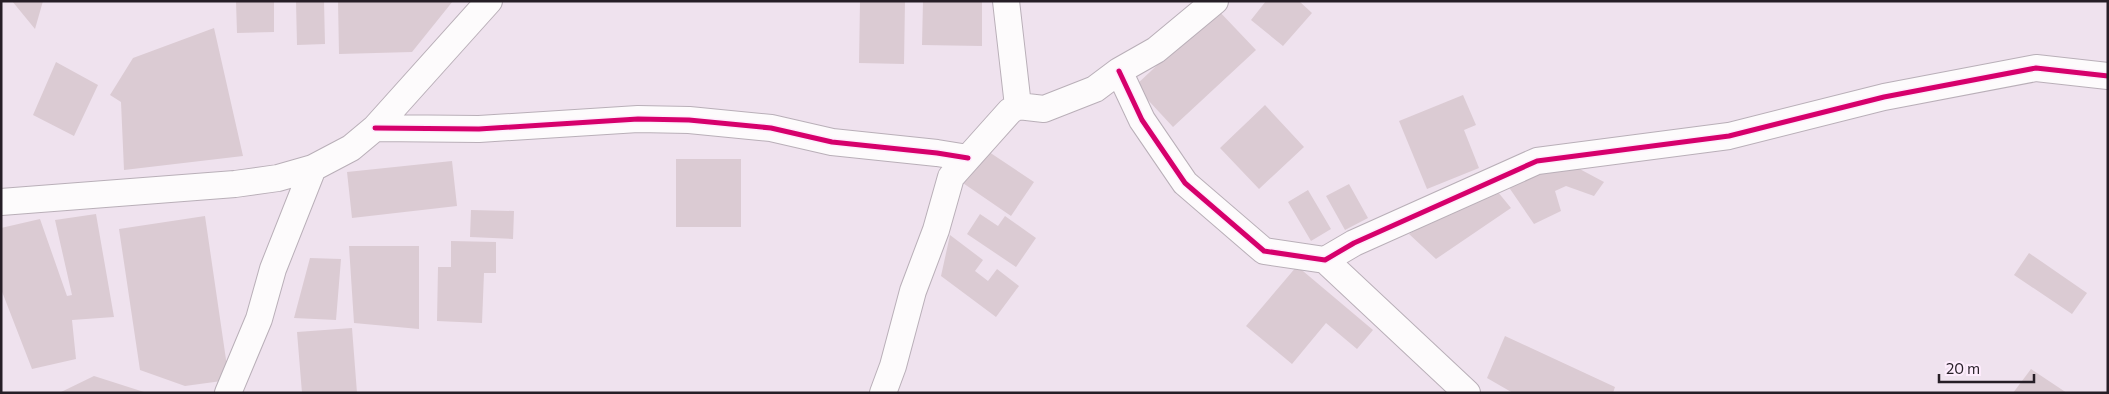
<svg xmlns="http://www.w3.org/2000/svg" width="2109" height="394" viewBox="0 0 2109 394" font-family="Commissioner,sans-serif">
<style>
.building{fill:#dbcbd3}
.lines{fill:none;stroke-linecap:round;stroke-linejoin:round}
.minor-casing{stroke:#b9afb8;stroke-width:28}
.minor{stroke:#fdfbfc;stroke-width:26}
.cycleway-casing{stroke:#feecfd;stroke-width:8}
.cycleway{stroke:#d6006c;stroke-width:5}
</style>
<rect width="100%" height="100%" fill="#efe2ee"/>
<path class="building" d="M 12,1 L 43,1 L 35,29 Z
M 236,1 L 274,1 L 274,32 L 237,33 Z
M 296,1 L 324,1 L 325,44 L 297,45 Z
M 338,1 L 453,1 L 412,52 L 339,54 Z
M 860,1 L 905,1 L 904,64 L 859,63 Z
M 923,1 L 982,1 L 982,46 L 922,45 Z
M 1266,1 L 1299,1 L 1312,13 L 1283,46 L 1251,20 Z
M 1217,9 L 1256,50 L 1173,127 L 1135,86 Z
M 214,28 L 243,156 L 124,170 L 121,102 L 110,95 L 133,58 Z
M 56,62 L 98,85 L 74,136 L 33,115 Z
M 1463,95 L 1476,125 L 1464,130 L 1479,168 L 1427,189 L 1399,121 Z
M 1265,105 L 1304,147 L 1259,189 L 1220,148 Z
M 983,148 L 1034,182 L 1011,216 L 960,181 Z
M 676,159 L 741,159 L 741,227 L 676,227 Z
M 452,161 L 457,206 L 352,218 L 347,172 Z
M 1574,166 L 1604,182 L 1594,196 L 1566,186 L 1555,191 L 1561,211 L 1534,224 L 1508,186 L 1529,177 L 1560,168 Z
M 1349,184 L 1368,218 L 1345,230 L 1326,196 Z
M 1493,186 L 1511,208 L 1436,259 L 1409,234 Z
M 1308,190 L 1331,229 L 1311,241 L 1288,202 Z
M 471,210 L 514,211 L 513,239 L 470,237 Z
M 96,214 L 114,317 L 72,320 L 76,359 L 32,369 L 1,289 L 1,228 L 40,219 L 67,296 L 72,295 L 55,220 Z
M 980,214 L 998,226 L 1005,216 L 1036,238 L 1016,267 L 967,234 Z
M 205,216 L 229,380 L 185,386 L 140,370 L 119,229 Z
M 950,235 L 983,260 L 975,271 L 988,281 L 997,269 L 1019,286 L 996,317 L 941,276 Z
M 451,241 L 496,242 L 496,273 L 484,273 L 482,323 L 437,321 L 438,267 L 451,267 Z
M 349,246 L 419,246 L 419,329 L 354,323 Z
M 2029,253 L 2087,293 L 2072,314 L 2014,275 Z
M 310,258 L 341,259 L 336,320 L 294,318 Z
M 1297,266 L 1373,330 L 1357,349 L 1326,323 L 1292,364 L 1246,326 Z
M 352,328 L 357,393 L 302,393 L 297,332 Z
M 1505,336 L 1615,387 L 1613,393 L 1513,393 L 1487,378 Z
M 2031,369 L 2067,393 L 2013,393 Z
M 94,376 L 144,392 L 144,393 L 59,393 Z"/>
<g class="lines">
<g class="minor-casing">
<path id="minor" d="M 1006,1 L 1018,106
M 1119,71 L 1142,120 L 1185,183 L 1264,251 L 1325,260 L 1354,243 L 1537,161 L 1729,136 L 1884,97 L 2036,68 L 2108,76
M 375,128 L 479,129 L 638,119 L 689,120 L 771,128 L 832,142 L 937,153 L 968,158
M 1,202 L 235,184 L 278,178 L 313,168 L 351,148 L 375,128 L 489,1
M 1325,260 L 1467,393
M 228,393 L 259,319 L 273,269 L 313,168
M 883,393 L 893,366 L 913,291 L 936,230 L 951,177 L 1010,111 L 1018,106 L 1044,109 L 1095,89 L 1119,71 L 1156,50 L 1215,1"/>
</g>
<use href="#minor" class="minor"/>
<g class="cycleway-casing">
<path id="cycleway" d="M 1119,71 L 1142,120 L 1185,183 L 1264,251 L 1325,260 L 1354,243 L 1537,161 L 1729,136 L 1884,97 L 2036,68 L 2108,76
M 375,128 L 479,129 L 638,119 L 689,120 L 771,128 L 832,142 L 937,153 L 968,158"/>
</g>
<use href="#cycleway" class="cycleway"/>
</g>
<rect width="2109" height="394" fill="none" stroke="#261e26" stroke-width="5"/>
<path d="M1939 374v8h95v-8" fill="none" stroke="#261e26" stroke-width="2.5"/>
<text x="1946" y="374" font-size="15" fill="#261e26" stroke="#feecfd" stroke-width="4" paint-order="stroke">20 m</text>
</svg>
